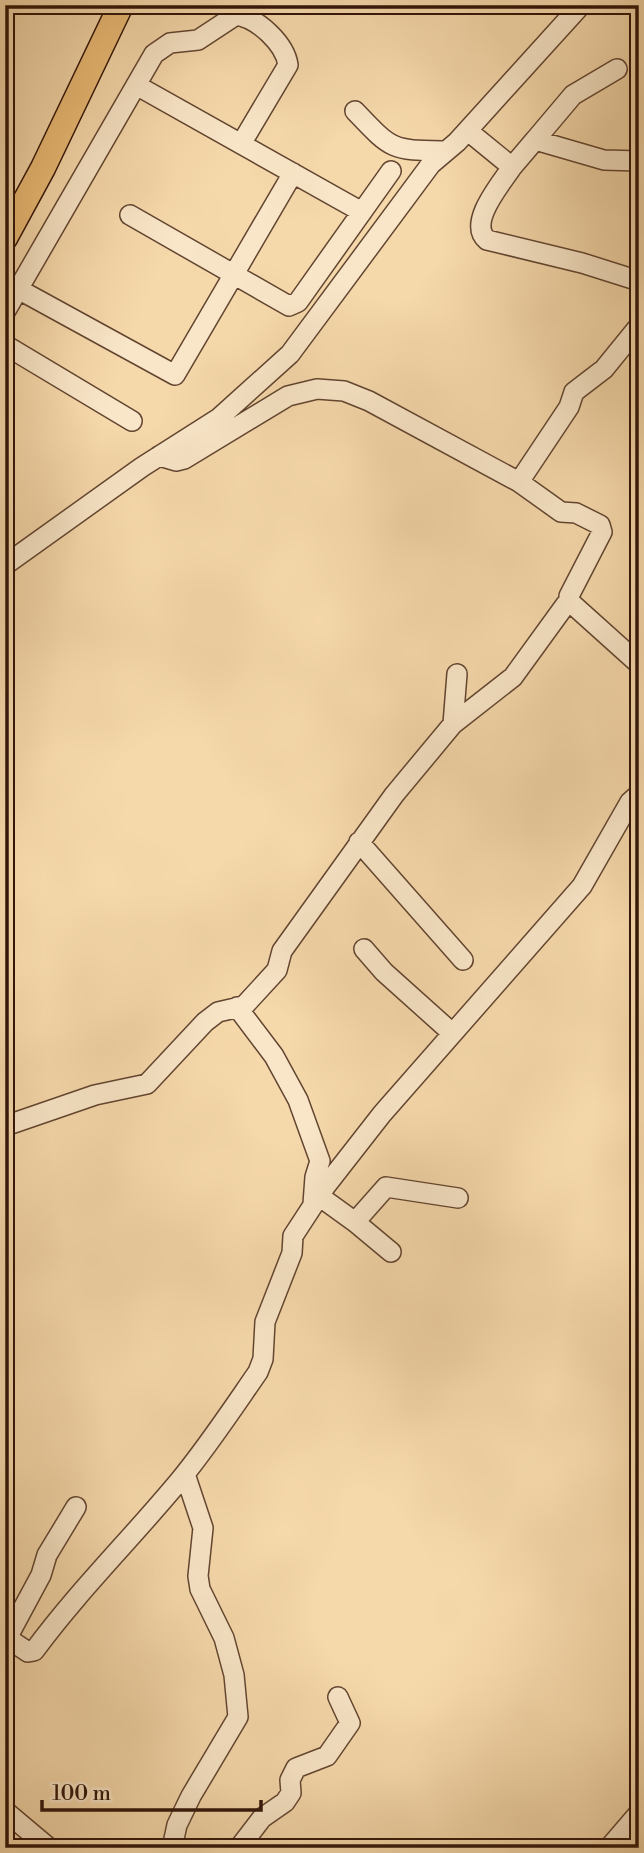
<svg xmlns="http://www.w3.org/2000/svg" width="644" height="1853" viewBox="0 0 644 1853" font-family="'Libre Bodoni',serif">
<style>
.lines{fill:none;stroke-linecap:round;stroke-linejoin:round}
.minor-casing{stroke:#624531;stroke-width:22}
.major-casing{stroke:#311408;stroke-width:27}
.minor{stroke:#f9e6c8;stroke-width:19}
.major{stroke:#ebbc76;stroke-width:24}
</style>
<rect width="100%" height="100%" fill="#f6d9ab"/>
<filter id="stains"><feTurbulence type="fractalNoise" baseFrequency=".00286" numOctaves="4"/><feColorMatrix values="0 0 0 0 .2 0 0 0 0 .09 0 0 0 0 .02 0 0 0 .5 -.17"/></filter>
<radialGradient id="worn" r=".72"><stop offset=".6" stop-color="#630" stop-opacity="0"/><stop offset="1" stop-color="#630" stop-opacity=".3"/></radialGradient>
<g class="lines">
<g class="minor-casing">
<path id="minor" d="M 136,85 L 362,212
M 355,111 C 393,151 391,150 446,151
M 468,131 L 512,167 L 535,140 L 604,160 L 639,161
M 535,140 L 573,95 L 617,69
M 512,167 C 501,184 467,223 487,240 L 582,263 L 639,281
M 130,215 L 289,306 L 298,302 L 391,171
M 18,289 L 175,375 L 293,173
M 5,312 L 154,54 L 170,43 L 198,40 L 236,15 C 258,18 285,44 288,65 L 241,144
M 5,345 L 132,421
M 159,456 L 176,461 L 184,459 L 288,396 L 317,389 L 344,391 L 369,401 L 519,482 L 569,407 L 574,392 L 604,369 L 639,326
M 519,482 L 561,512 L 576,513 L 600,525 L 602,532 L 569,596 L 570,602
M 5,565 L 142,467 L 219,418 L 290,354 L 431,164 L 457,142 L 581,5
M 453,724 L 457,674
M 359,842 L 463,960
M 364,949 L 384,972 L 452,1033
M 237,1007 L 274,1056 L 298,1100 L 320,1161 L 315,1177 L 313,1204
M 5,1126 L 95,1095 L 147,1084 L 205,1022 L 218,1012 L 244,1006 L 277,970 L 282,951 L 394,795 L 453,724 L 513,677 L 566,604 L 570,602 L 639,664
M 319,1196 L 355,1222 L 386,1187 L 458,1198
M 355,1222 L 391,1252
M 7,1638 L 28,1652 L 34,1651 C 79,1590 132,1538 180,1480 C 208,1446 233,1408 258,1372 L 263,1359 L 265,1322 L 292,1253 L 293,1236 L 325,1187 L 382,1114 L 582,886 L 630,802 L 639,794
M 5,1642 L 41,1575 L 47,1555 L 76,1507
M 5,1811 L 49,1848
M 172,1848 L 177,1825 L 191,1796 L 238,1717 L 234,1675 L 224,1638 L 200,1589 L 198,1576 L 203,1528 L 185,1474
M 239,1848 L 262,1818 L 285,1802 L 291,1793 L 290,1780 L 296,1768 L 327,1756 L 350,1723 L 338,1697
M 609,1848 L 639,1813"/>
</g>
<g class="major-casing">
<path id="major" d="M 5,238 L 43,168 L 121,5"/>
</g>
<use href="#minor" class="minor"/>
<use href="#major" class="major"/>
</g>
<rect width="644" height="1853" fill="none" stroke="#f6d9ab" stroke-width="28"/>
<rect x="7" y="7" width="630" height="1839" fill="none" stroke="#311408" stroke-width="3.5"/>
<rect x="14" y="14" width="616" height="1825" fill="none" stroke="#311408" stroke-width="2"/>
<path d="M42 1800v10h219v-10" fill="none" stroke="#311408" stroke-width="3.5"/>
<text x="52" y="1800" font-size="21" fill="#311408" stroke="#f9e6c8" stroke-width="5" paint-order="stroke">100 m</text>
<rect width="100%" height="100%" filter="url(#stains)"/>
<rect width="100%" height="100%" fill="url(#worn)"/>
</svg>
